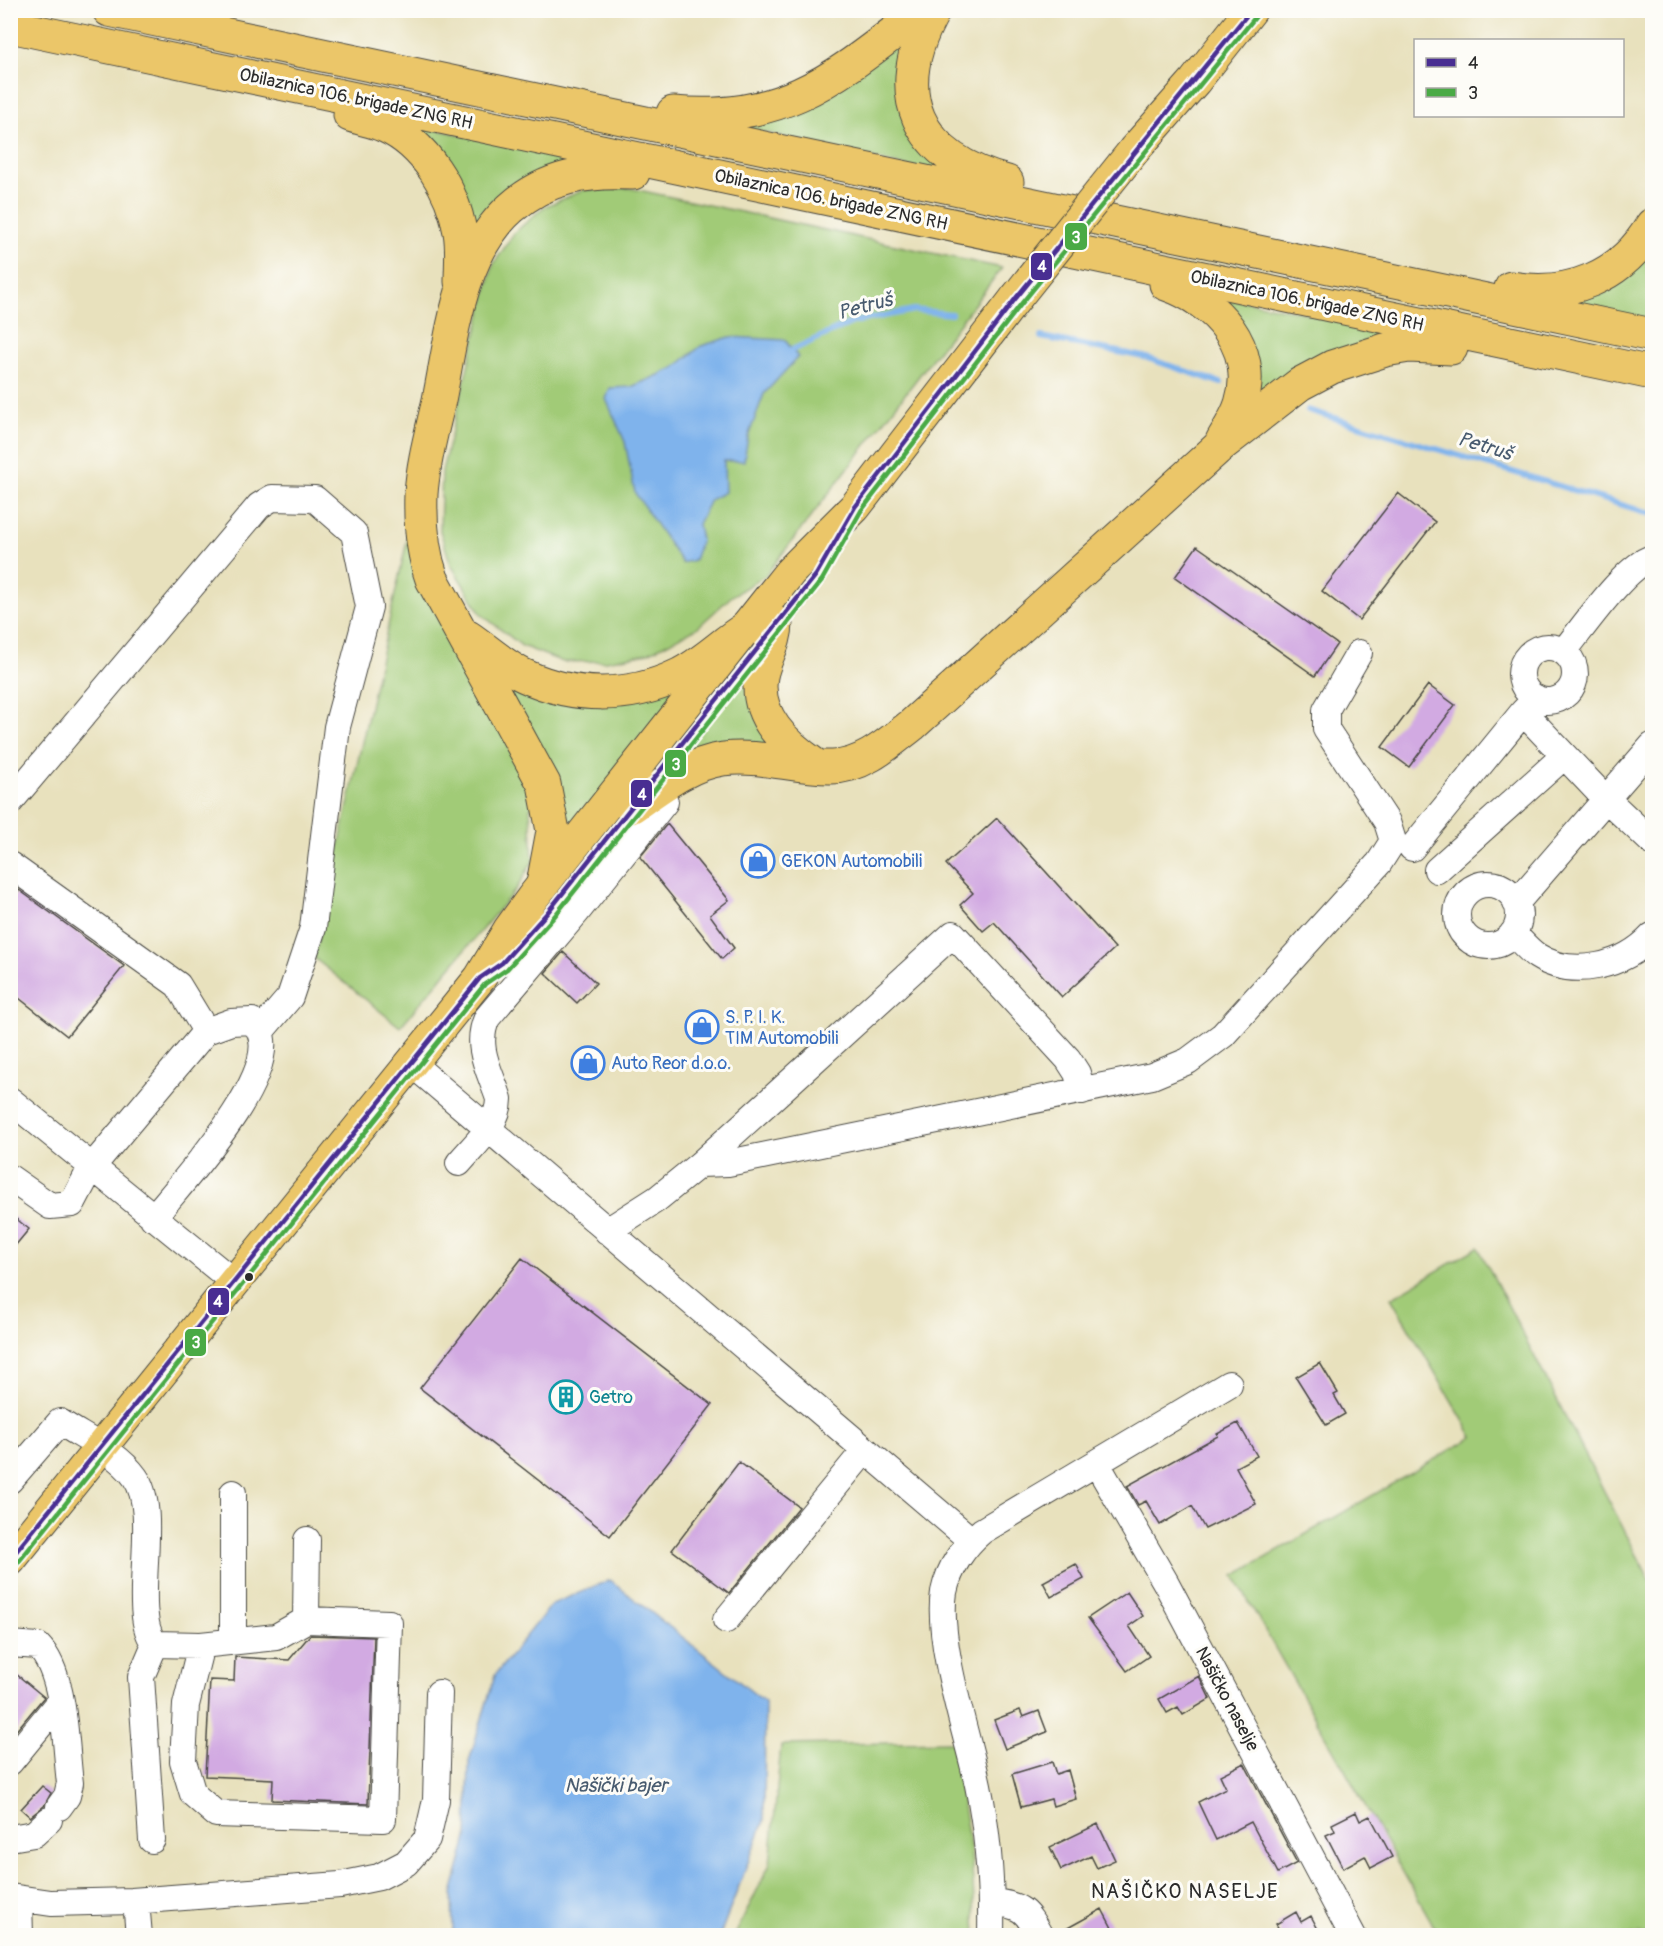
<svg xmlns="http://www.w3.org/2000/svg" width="1663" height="1946" viewBox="0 0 1663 1946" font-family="Pangolin,sans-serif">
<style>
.green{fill:#a1cb77;stroke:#667b51;stroke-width:1.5}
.water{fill:#7fb3ec;stroke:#556f8c;stroke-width:1.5}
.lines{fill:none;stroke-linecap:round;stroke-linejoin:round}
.stream{stroke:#7fb3ec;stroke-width:6}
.building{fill:#d2aae2}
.minor-casing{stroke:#474641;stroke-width:28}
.major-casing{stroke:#474641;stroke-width:34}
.highway-casing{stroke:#474641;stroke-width:35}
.minor{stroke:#fff;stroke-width:26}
.major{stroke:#ebc669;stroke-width:32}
.highway{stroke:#ebc669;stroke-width:33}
.major-bridge-casing{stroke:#474641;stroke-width:34;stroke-linecap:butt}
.major-bridge{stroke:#ebc669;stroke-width:32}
.bus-1-casing{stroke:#fdfcf7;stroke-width:9}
.bus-2-casing{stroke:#fdfcf7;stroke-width:9}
.bus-1{stroke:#492e92;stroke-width:4.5}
.bus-2{stroke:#4aaa45;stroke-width:4.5}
.bus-dot{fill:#2b2b2b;stroke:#fdfcf7;stroke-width:2}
.labels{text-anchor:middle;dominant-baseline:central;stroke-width:6;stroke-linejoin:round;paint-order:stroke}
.street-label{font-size:18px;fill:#2b2b2b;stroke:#fdfcf7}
.shop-label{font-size:18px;fill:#366cbe;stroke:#fdfcf7;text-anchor:start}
.culture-label{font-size:18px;fill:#0d838f;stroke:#fdfcf7;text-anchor:start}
.water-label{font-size:20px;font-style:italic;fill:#485b6f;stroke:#fdfcf7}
.neighbourhood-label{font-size:20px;letter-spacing:1.5px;fill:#2b2b2b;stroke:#fdfcf7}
.line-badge{stroke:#fdfcf7;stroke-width:2}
.badge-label{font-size:16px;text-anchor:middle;font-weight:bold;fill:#fff}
</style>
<rect width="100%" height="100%" fill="#fdfcf7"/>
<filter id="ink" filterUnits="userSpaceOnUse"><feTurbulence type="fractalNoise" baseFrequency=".0167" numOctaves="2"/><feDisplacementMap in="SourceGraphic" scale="12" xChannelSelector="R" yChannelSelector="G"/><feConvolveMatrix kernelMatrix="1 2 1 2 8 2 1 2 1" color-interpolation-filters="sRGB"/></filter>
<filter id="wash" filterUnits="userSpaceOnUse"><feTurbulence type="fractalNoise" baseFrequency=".008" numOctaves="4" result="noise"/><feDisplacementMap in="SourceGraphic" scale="24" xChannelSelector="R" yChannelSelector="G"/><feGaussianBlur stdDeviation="1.35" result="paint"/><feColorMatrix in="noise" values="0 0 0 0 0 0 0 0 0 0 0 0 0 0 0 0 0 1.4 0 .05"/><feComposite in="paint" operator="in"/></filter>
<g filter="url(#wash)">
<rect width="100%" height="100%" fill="#e8e1bd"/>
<path class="green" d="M 904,29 L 900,75 L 959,179 L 722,122 Z
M 403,123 L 592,161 L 479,238 Z
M 629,188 L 1002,268 L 766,575 L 732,596 L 697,628 L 648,653 L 606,661 L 563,662 L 522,646 L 481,614 L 451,565 L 440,531 L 442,471 L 493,265 L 514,233 L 544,207 L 584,190 Z
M 1652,248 L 1652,324 L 1556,300 Z
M 1217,296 L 1416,334 L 1260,406 Z
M 410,527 L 537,805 L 530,808 L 533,861 L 517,888 L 400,1027 L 314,958 Z
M 750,664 L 781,748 L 675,764 Z
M 495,668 L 525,687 L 692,684 L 565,845 Z
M 1478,1247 L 1652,1584 L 1652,1935 L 1439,1935 L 1234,1576 L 1473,1437 L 1391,1298 Z
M 952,1742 L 971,1851 L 976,1935 L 735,1935 L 770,1864 L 781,1745 Z"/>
<path class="water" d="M 730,337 L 785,340 L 798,357 L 764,394 L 748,437 L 744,461 L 724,461 L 725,492 L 710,500 L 698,524 L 701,540 L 694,560 L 682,563 L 635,493 L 625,442 L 606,399 L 610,388 L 631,387 L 652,378 L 674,368 L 701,346 Z
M 610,1580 L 765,1702 L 764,1821 L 720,1935 L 453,1935 L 452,1894 L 467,1838 L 469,1761 L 495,1675 L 552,1604 Z"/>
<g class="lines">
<path class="stream" d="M 1041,337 L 1144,357 L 1221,383
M 792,350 L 853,322 L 914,310 L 951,314
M 1308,410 L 1652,514"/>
</g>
<g id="blocks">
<path class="building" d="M 1398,493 L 1435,522 L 1359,620 L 1322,591 Z
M 1197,546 L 1337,644 L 1315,676 L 1175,577 Z
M 1428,685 L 1455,705 L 1409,767 L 1382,747 Z
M 997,818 L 1115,948 L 1062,997 L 994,922 L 983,931 L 960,905 L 973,893 L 946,864 Z
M 667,824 L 729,900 L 710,915 L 734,948 L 722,959 L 640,857 Z
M 19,890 L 124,966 L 67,1036 L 10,991 L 10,901 Z
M 563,952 L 596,983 L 577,1003 L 545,973 Z
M 10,1214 L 29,1229 L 10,1252 Z
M 522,1258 L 712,1405 L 610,1536 L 420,1388 Z
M 1320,1363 L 1338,1393 L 1334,1395 L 1345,1414 L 1326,1425 L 1296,1377 Z
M 1238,1423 L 1257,1456 L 1236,1467 L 1256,1504 L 1205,1529 L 1192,1506 L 1160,1525 L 1146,1501 L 1138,1505 L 1127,1486 L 1218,1436 L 1217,1434 Z
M 739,1462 L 799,1507 L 729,1593 L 672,1550 Z
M 1076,1564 L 1084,1579 L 1051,1597 L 1043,1582 Z
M 1127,1592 L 1143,1616 L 1129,1626 L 1149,1656 L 1127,1671 L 1088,1618 Z
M 310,1635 L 374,1637 L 368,1804 L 272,1800 L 273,1779 L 205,1776 L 210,1680 L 234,1681 L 235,1657 L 289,1660 Z
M 10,1669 L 44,1697 L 10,1738 Z
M 1199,1676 L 1210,1699 L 1183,1715 L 1178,1707 L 1167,1713 L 1159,1699 Z
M 1020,1710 L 1023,1717 L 1039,1711 L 1047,1732 L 1005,1749 L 994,1720 Z
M 1052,1762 L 1056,1774 L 1068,1770 L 1076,1799 L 1053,1806 L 1051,1799 L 1021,1807 L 1012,1774 Z
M 1244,1763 L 1297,1863 L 1278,1873 L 1251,1822 L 1216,1840 L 1198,1802 L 1226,1788 L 1220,1775 Z
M 42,1786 L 51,1793 L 44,1806 L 30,1817 L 21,1809 Z
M 1356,1812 L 1360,1821 L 1370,1816 L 1392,1857 L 1371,1868 L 1365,1856 L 1343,1868 L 1326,1835 L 1335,1831 L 1332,1824 Z
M 1098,1824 L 1115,1860 L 1097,1868 L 1091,1856 L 1061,1870 L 1050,1847 Z
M 1102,1909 L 1112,1928 L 1098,1935 L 1055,1935 Z
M 1296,1912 L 1301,1922 L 1311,1916 L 1321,1935 L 1277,1935 L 1281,1933 L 1276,1924 Z"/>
</g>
</g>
<g filter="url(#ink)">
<use href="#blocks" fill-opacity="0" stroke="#474641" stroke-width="1.5"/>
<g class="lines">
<g class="minor-casing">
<path id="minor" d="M1521 674a27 27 0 1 1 54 0a27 27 0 1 1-54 0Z
M 1564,651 C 1583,628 1625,566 1652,558
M 1536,698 L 1523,712 L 1598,791 L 1652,842
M 10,802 L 259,506 L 272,498 L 315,499 L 354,533 L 369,607 L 337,727 L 313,928 L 290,997 L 260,1032
M 1412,848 L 1523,712
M 10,865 L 178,985 L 206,1031
M 1437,870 L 1564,756
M1457 915a31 31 0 1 1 62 0a31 31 0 1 1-62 0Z
M 1516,903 L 1652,746
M 1513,933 C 1520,940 1528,950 1537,956 C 1573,979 1624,966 1652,936
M 411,1063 L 971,1540
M 10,1100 L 234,1282
M 459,1163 C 474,1145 499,1124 499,1099 C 490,1071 474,1047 487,1018 L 576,913 L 665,802
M 700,1164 L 728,1163 L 1152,1076 L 1188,1061 L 1223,1035 L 1379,863 L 1393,841 L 1387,822 L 1326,729 L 1326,710 L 1359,653
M 10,1178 L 50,1206 L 72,1204 L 91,1168 L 206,1031 L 231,1022 L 252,1021 C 254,1024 259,1028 260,1032 C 279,1078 181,1183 153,1218
M 607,1231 L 657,1199 L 700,1164 L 953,934 L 1068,1059 L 1077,1073 L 1082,1091
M 1097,1464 L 1166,1583 L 1353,1936
M 10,1480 L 60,1422 C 84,1438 118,1453 135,1477 C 162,1514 128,1612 155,1644 L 201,1645 L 276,1637 L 306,1620 L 307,1540
M 726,1620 L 865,1450
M 233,1641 L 233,1493
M 10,1644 L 38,1646 C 66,1674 65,1745 70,1783 L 67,1796 L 59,1807
M 201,1645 L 186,1705 L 183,1761 L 193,1794 L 216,1814 L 383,1819 L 389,1623 L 306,1620
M 10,1762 L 60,1701
M 10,1838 L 34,1834 L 49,1820
M 152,1840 L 141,1677 L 155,1644
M 10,1897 L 51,1903 L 132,1901 L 340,1885 L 379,1877 L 406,1863 L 427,1839 L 436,1800 L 439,1693
M 19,1899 L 20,1936
M 136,1901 L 139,1936
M 992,1902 C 1021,1905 1026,1910 1040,1936
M 991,1936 C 992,1886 988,1834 978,1785 C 967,1734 936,1642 944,1592 C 949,1568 964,1546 982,1531 L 1229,1384"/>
</g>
<g class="major-casing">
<path id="major" d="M 1135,149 L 1195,81 L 1251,10
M 10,1560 L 480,978 L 509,930 L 533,897 L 790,572 L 855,507 L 1016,298"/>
</g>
<g class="highway-casing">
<path id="highway" d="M 109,10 L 1652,335
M 934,10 C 887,93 916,158 1007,182
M 10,26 L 1652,373
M 673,113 C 787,123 837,76 923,10
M 350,115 C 361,119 375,121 385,126 C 425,144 453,190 460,232 C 463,248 461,266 461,282
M 1166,284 C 1216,301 1259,348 1241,404 C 1237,417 1229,429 1222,441
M 1511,288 C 1569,298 1622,277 1652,225
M 776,623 C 776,643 765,656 761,676 C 754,716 786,745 815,765
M 468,637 C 486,649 505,667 525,676 C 573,698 629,699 677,676 C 703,664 723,642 748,627
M 631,807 C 660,787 688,764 723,759 C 760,754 796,768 832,767 C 863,767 890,742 912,725 L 1220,446 L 1300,384 L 1332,367 L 1385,350 L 1409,346 L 1451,348
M 543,884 L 553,831 L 544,784 L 432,579 C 422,551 420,523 421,494 C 423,462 432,431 439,400 C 452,336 459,254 511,208 C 547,176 587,171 633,173"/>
</g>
<use href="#minor" class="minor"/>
<use href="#major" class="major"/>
<use href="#highway" class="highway"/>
<g class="major-bridge-casing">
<path id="major-bridge" d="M 1016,298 L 1135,149"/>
</g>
<use href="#major-bridge" class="major-bridge"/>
<g class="bus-1-casing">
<path id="bus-1" d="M 10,1559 L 480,978 L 502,963 L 547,913 L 816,575 L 855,507 L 1016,298 L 1251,10"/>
</g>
<g class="bus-2-casing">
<path id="bus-2" d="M 16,1565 L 485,984 L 507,969 L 553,918 L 822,580 L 861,511 L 1022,303 L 1257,15"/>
</g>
<use href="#bus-1" class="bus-1"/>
<use href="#bus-2" class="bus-2"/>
</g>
</g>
<defs>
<g id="shop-ring" transform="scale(1.725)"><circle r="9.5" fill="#fdfcf7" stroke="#3f7fe0" stroke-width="1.5"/><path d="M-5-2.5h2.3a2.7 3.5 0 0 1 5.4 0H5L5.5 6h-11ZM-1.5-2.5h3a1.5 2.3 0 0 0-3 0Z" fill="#3f7fe0"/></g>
<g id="building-ring" transform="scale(1.725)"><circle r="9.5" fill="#fdfcf7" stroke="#0f9aa8" stroke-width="1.5"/><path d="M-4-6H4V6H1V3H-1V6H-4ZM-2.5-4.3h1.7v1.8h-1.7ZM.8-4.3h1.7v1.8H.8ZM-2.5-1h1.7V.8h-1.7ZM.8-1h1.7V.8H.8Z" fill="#0f9aa8"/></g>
</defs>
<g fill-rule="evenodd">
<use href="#shop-ring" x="758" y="861"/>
<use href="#shop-ring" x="702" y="1027"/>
<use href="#shop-ring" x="588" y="1063"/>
<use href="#building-ring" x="566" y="1397"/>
</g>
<circle class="bus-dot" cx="249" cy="1277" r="5"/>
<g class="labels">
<g class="street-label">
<text transform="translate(356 99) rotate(12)">Obilaznica 106. brigade ZNG RH</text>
<text transform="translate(831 200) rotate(12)">Obilaznica 106. brigade ZNG RH</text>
<text transform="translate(1307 301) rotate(12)">Obilaznica 106. brigade ZNG RH</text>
<text transform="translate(1227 1699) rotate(62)">Našičko naselje</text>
</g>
<g class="shop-label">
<text x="781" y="861">GEKON Automobili</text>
<text x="725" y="1017">S. P. I. K.<tspan x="725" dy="21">TIM Automobili</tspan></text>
<text x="611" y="1063">Auto Reor d.o.o.</text>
</g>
<g class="culture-label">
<text x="589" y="1397">Getro</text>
</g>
<g class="water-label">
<text transform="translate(865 306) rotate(-15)">Petruš</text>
<text transform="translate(1485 446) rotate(17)">Petruš</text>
<text x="616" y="1785">Našički bajer</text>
</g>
<g class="neighbourhood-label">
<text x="1185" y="1891">NAŠIČKO NASELJE</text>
</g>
</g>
<g class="line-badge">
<rect x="1064" y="222" width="24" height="29" rx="6" fill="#4aaa45"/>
<rect x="1030" y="252" width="23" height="29" rx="6" fill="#492e92"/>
<rect x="664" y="749" width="23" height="29" rx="6" fill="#4aaa45"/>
<rect x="630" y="779" width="23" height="29" rx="6" fill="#492e92"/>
<rect x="207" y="1287" width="23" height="29" rx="6" fill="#492e92"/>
<rect x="184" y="1328" width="23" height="29" rx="6" fill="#4aaa45"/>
</g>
<g class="badge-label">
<text x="1076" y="243">3</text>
<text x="1042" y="272">4</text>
<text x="676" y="770">3</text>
<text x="642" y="800">4</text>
<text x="218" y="1307">4</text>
<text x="196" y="1348">3</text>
</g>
<rect width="1663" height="1946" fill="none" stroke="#fdfcf7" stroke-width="36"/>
<rect x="1414" y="39" width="210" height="78" fill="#fdfcf7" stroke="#a9a8a5" stroke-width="1.5"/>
<rect x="1426" y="58" width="30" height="9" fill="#492e92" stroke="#a9a8a5" stroke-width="1.5"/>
<text x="1468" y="69" font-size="18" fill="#2b2b2b">4</text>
<rect x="1426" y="88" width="30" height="9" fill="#4aaa45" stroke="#a9a8a5" stroke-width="1.5"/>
<text x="1468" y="99" font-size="18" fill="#2b2b2b">3</text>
</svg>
